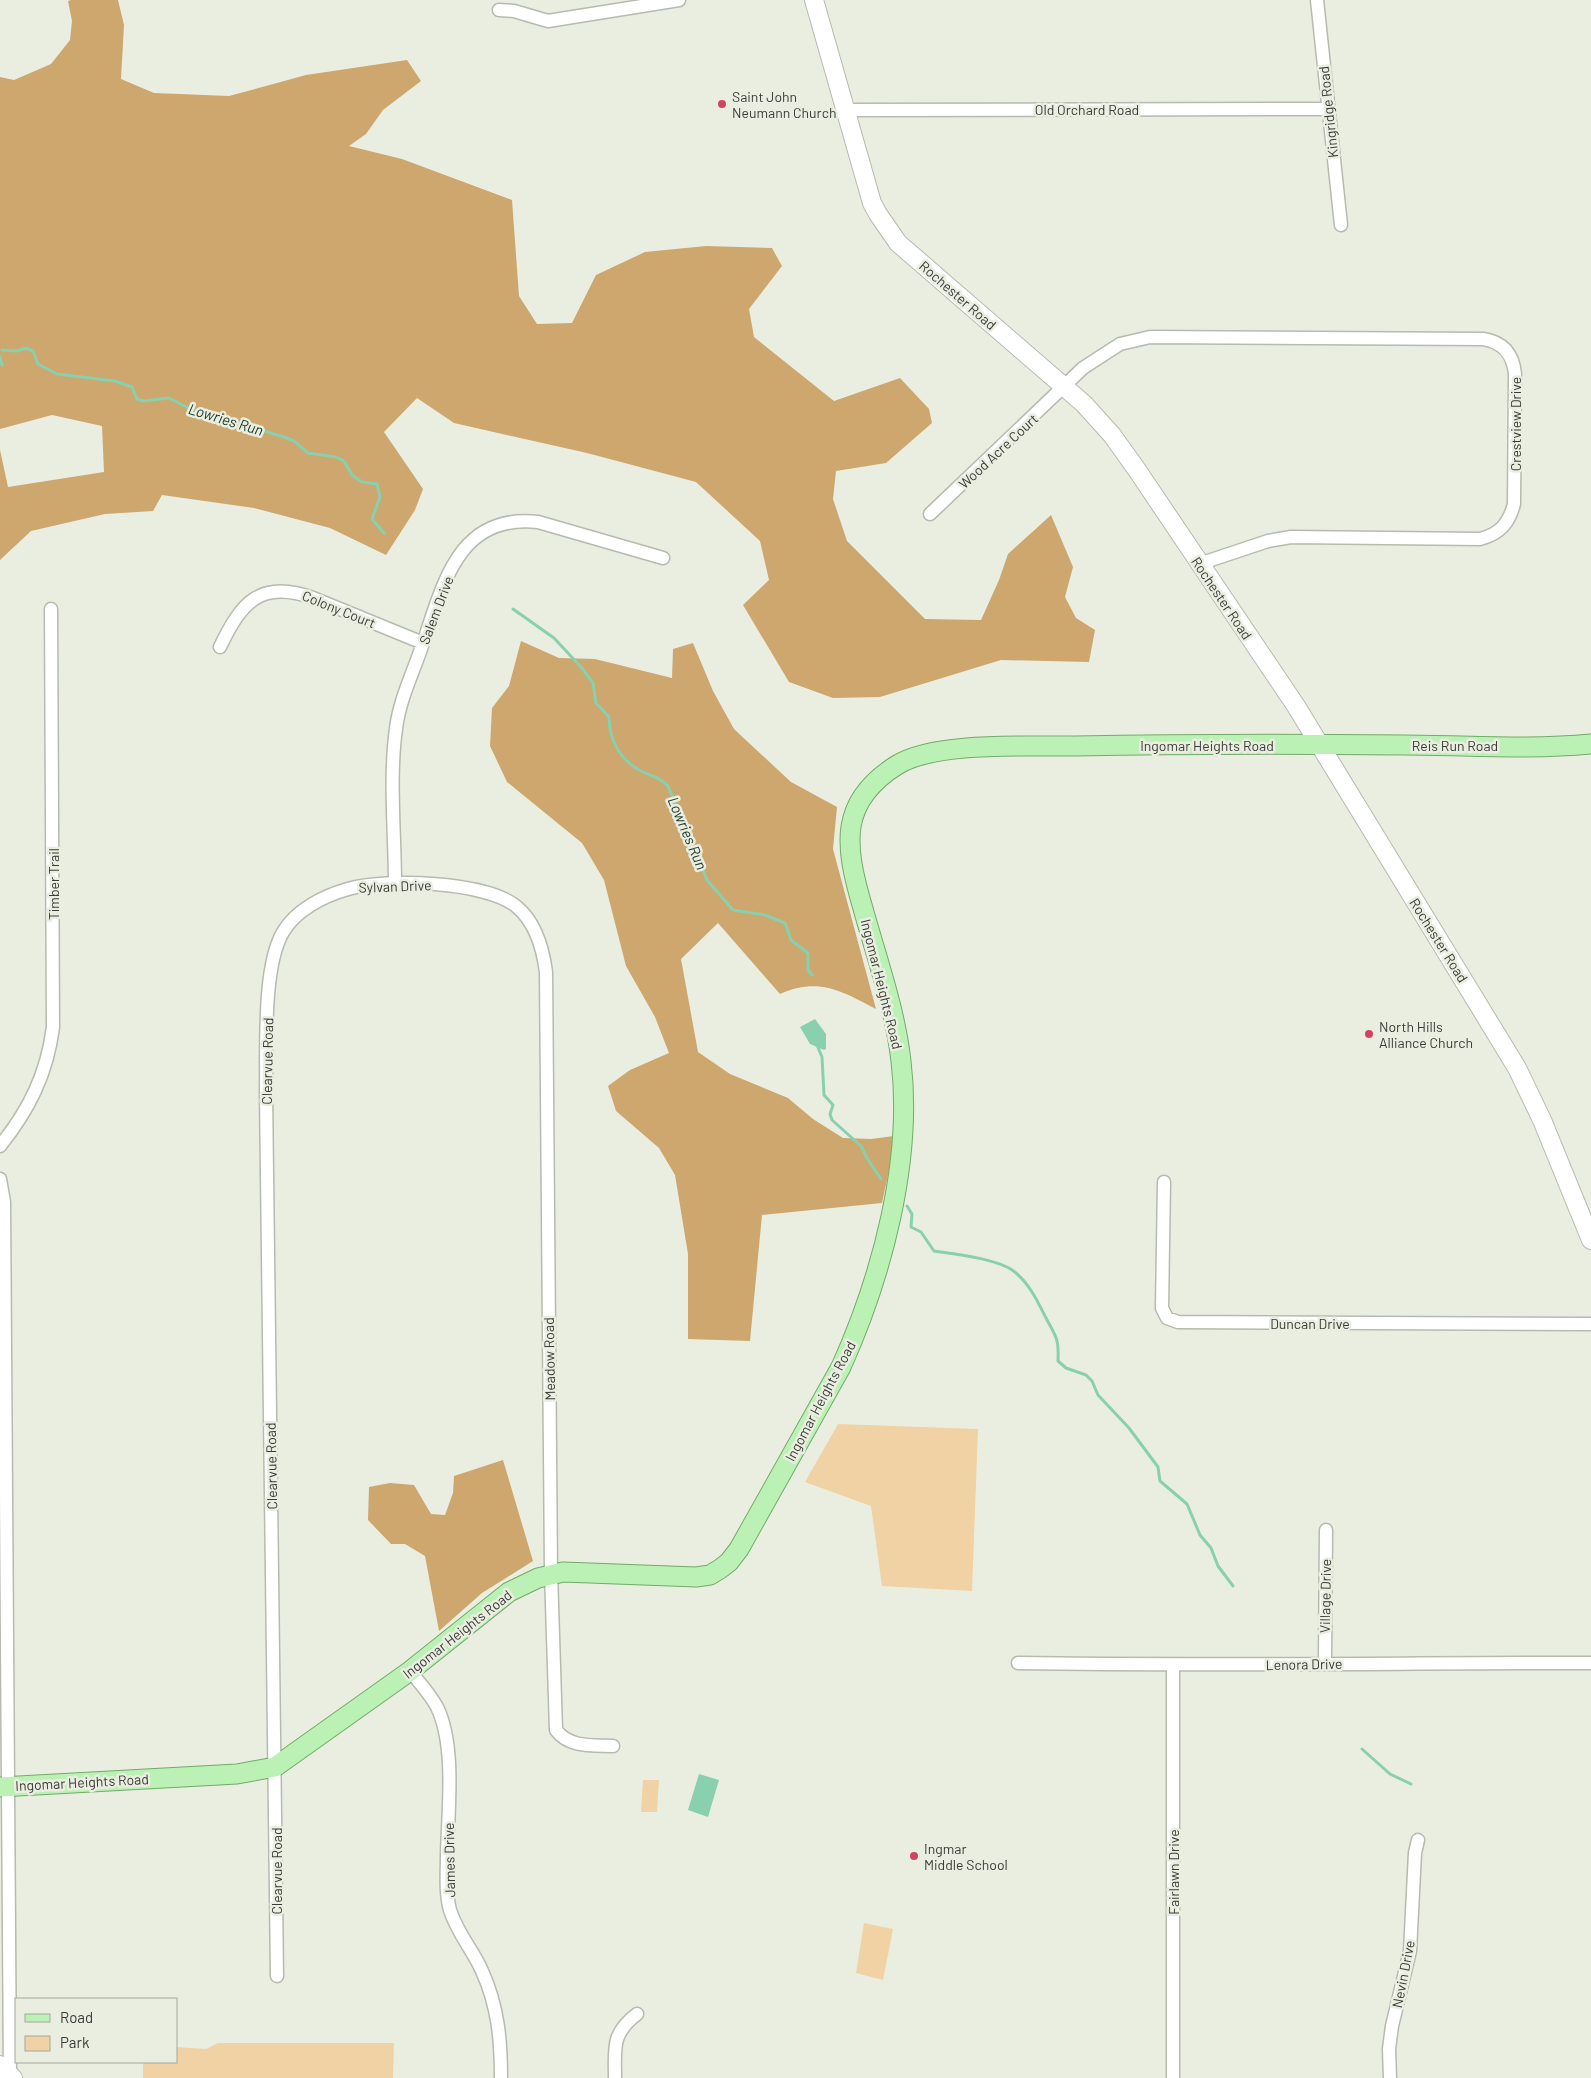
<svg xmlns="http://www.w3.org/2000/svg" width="1591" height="2078" viewBox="0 0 1591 2078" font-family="Barlow,sans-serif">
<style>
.green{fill:#f0d2a5}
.forest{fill:#cda76e}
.water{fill:#88d0ae}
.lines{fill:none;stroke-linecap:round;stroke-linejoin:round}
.stream{stroke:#88d0ae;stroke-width:3}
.street-casing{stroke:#b7baae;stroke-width:15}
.secondary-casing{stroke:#b7baae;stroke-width:20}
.primary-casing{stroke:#71ab69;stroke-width:21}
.street{stroke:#fff;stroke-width:12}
.secondary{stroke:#fff;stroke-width:18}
.primary{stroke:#bcf1b5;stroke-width:19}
.poi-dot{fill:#d24261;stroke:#eaeee1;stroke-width:2}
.labels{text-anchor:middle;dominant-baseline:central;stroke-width:5;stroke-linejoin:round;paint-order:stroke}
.poi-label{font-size:14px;fill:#3a3c37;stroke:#eaeee1;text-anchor:start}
.street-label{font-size:14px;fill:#3a3c37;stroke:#eaeee1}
.water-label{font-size:15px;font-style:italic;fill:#173729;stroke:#eaeee1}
</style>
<rect width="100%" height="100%" fill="#eaeee1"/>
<path class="green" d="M 838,1424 L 978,1429 L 972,1591 L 882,1586 L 871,1506 L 805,1482 Z
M 643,1780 L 659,1780 L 657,1812 L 641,1812 Z
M 864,1923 L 893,1929 L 883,1980 L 856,1973 Z
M 218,2043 L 394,2043 L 393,2078 L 143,2078 L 143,2062 L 176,2062 L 176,2047 L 206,2049 Z"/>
<path class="forest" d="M 71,0 L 118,0 L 124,25 L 121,79 L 154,93 L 229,96 L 306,75 L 407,60 L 421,81 L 383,110 L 366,134 L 349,146 L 402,159 L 512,200 L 519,296 L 537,324 L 572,323 L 596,275 L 645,252 L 706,246 L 772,248 L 782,266 L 749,309 L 754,337 L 834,401 L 900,378 L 929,409 L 932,423 L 886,463 L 836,471 L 833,499 L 847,541 L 925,619 L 981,620 L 999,580 L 1008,554 L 1051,515 L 1073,567 L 1065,597 L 1076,618 L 1095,630 L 1089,662 L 1001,660 L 880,697 L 833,698 L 789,682 L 743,605 L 769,580 L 760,541 L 696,482 L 587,453 L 454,423 L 417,398 L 384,432 L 423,489 L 415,510 L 386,555 L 330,528 L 254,508 L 162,495 L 153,511 L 105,514 L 31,531 L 0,560 L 0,450 L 8,487 L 104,472 L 102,426 L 52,415 L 0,429 L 0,77 L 14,80 L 51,64 L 70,40 L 72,21 L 68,1 Z
M 521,641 L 559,658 L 595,659 L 672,678 L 673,649 L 693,643 L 713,691 L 734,729 L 791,782 L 837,807 L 833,849 L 876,1009 C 841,991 819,977 780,994 L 718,923 L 681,959 L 698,1052 L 730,1074 L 788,1098 L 813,1119 L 843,1138 L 871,1139 L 894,1136 L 889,1170 L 882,1203 L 762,1215 L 750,1341 L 688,1339 L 688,1254 L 675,1175 L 659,1148 L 616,1111 L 608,1086 L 630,1070 L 669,1053 L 655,1017 L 626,966 L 604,880 L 582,843 L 507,782 L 490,746 L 492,708 L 509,686 Z
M 503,1460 L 533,1561 L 482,1593 L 439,1631 L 425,1556 L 405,1544 L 391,1544 L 368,1520 L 369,1487 L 390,1483 L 414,1485 L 431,1514 L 445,1515 L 453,1493 L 454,1476 Z"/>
<path class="water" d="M 815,1019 L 826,1034 L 826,1049 L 824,1050 L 810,1044 L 800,1027 Z
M 699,1774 L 719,1780 L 708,1817 L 688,1810 Z"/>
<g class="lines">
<path class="stream" d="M 2,350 L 17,351 L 26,348 L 33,351 L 38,364 L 57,374 L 115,381 L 132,387 L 137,399 L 143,401 L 169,398 L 188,408 L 284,437 L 294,441 L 308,453 L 336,457 L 344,461 L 352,475 L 362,482 L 377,484 L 380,497 L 372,519 L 384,533
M 0,357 L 2,365
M 513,609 L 554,638 L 581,667 L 593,683 L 596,703 L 609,717 C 609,740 620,760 641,771 C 651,776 660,777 668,786 L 707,880 L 733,910 L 765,915 L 785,923 L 791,940 L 808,953 L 808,970 L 812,975
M 817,1045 L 822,1057 L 824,1095 L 833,1105 L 830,1114 L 832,1120 L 861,1146 L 867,1158 L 881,1179
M 907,1206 L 912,1214 L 911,1227 L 921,1232 L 934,1251 C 955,1254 1001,1259 1016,1273 C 1030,1285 1038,1302 1046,1318 C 1056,1337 1059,1338 1058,1361 L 1066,1368 L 1086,1375 L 1092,1381 L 1098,1395 L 1129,1428 L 1158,1467 L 1160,1481 L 1187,1504 L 1200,1535 L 1211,1548 L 1218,1566 L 1233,1586
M 1362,1749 L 1390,1774 L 1411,1784"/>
<g class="street-casing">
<path id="street" d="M 1317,0 L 1341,225
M 499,10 L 514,11 L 548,21 L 679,0
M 847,110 L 1327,109
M 930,514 L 1083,368 L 1120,344 L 1150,337 L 1483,339 C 1503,342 1513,354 1515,374 L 1514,504 C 1509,523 1500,534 1480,539 L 1291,537 L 1268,541 L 1199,564
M 220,647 C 241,603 260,579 313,598 L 423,643
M 395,884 C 395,835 389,777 396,729 C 399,701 413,673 422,646 C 443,586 457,513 538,522 L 663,558
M 0,1146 C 29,1110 47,1074 53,1027 L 51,609
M 0,1179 L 4,1202 L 10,2078
M 1164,1182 L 1162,1308 L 1167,1318 L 1178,1322 L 1591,1324
M 1018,1663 C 1209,1666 1400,1663 1591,1663
M 1325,1663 L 1326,1530
M 1173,1665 L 1173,2078
M 410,1671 C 419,1682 430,1694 437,1707 C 456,1746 448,1811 447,1854 C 447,1872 445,1893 450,1910 C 457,1933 473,1950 482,1971 C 498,2006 501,2040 501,2078
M 277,1976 L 266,1093 C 267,1051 262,968 283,932 C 296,910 323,896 348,889 C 385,878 487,881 517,907 C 536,923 543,949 546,972 L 551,1573 L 556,1730 C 569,1748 593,1745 613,1746
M 615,2078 C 615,2048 611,2034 637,2014
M 1390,2078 L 1389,2049 L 1392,2026 L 1410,1951 L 1415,1853 L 1418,1840"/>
</g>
<g class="secondary-casing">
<path id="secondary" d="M 814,0 L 872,203 L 878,214 L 898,243 L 1084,404 L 1112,435 L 1137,470 L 1296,706 L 1517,1068 L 1542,1120 L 1591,1240
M 0,2065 L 13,2078"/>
</g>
<g class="primary-casing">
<path id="primary" d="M 0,1787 L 237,1774 L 275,1767 L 410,1671 L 509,1592 L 538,1578 L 563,1572 L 696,1577 L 710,1575 L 720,1569 L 729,1562 L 739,1549 L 841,1367 C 882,1276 913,1160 901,1061 C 895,1008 876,956 862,905 C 845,846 838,802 897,765 C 935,741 1029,747 1075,746 C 1185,744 1294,744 1403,745 C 1465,745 1529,750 1591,744"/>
</g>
<use href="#street" class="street"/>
<use href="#secondary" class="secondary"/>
<use href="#primary" class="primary"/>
</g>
<g class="poi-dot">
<circle cx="722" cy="104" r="5"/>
<circle cx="1369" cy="1034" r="5"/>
<circle cx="914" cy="1856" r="5"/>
</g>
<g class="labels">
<g class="poi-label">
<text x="732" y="96">Saint John<tspan x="732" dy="16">Neumann Church</tspan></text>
<text x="1379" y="1026">North Hills<tspan x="1379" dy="16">Alliance Church</tspan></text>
<text x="924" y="1848">Ingmar<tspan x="924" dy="16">Middle School</tspan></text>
</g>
<g class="street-label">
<text x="1087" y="109">Old Orchard Road</text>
<text transform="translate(1328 112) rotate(-96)">Kingridge Road</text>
<text transform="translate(958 295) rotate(41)">Rochester Road</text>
<text transform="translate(1515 424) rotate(-90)">Crestview Drive</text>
<text transform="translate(998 451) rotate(-43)">Wood Acre Court</text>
<text transform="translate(1222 598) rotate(56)">Rochester Road</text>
<text transform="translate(339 609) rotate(22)">Colony Court</text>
<text transform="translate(436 610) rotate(-69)">Salem Drive</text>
<text x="1207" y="745">Ingomar Heights Road</text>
<text x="1455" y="745">Reis Run Road</text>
<text transform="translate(53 884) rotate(-90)">Timber Trail</text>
<text transform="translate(395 886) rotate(-2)">Sylvan Drive</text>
<text transform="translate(1439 940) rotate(58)">Rochester Road</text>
<text transform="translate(882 984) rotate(76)">Ingomar Heights Road</text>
<text transform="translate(267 1061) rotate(-89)">Clearvue Road</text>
<text x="1310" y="1323">Duncan Drive</text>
<text transform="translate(549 1359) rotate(-91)">Meadow Road</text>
<text transform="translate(820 1401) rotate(-62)">Ingomar Heights Road</text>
<text transform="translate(271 1466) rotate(-91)">Clearvue Road</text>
<text transform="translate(1325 1596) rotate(-89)">Village Drive</text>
<text transform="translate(457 1634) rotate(-38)">Ingomar Heights Road</text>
<text transform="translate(1304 1664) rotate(-1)">Lenora Drive</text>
<text transform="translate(82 1782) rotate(-3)">Ingomar Heights Road</text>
<text transform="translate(449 1860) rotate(-91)">James Drive</text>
<text transform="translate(276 1871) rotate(-90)">Clearvue Road</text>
<text transform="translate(1173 1872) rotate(-90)">Fairlawn Drive</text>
<text transform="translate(1403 1974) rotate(-79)">Nevin Drive</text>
</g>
<g class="water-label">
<text transform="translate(226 419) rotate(17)">Lowries Run</text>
<text transform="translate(688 833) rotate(67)">Lowries Run</text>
</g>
</g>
<rect x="15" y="1998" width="162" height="65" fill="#eaeee1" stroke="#a4a79d"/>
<rect x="25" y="2014" width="25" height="8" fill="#bcf1b5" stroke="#a4a79d"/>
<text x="60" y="2023" font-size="15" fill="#3a3c37">Road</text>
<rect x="25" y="2036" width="25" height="15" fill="#f0d2a5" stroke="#a4a79d"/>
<text x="60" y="2048" font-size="15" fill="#3a3c37">Park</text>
</svg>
